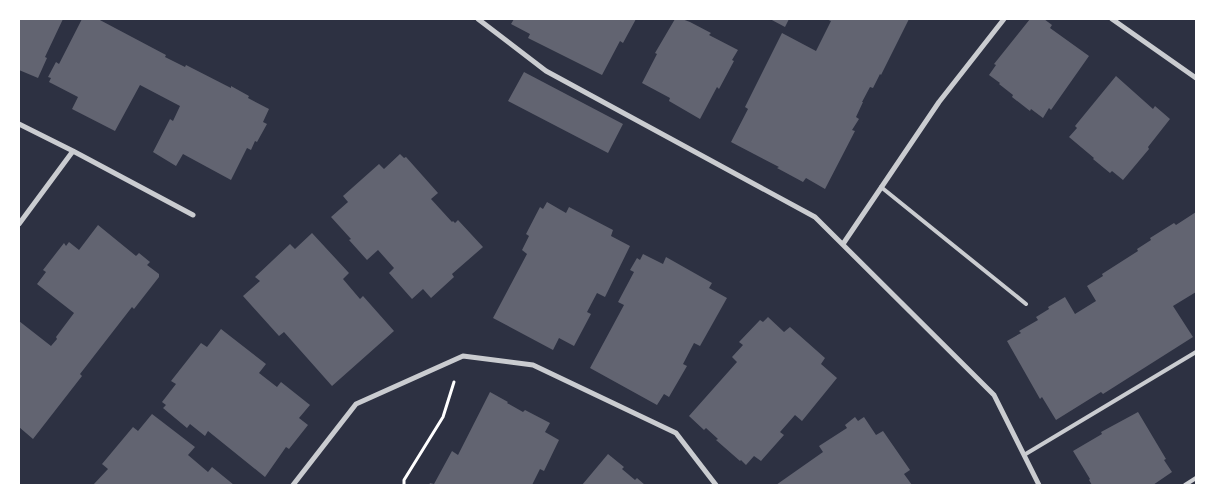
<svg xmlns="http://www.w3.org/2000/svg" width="1215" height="504" viewBox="0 0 1215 504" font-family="'Times New Roman',serif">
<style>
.building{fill:#626471}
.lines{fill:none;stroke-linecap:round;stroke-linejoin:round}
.path{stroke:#fff;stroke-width:3}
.service{stroke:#caccd0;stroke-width:4}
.minor{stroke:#caccd0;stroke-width:5}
</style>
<rect width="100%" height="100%" fill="#2d3142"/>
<path class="building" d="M 19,19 L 63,19 L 45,57 L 47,58 L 38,78 L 19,70 Z
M 82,19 L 98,19 L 166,55 L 165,57 L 185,67 L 186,65 L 231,88 L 231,86 L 249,96 L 248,98 L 269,109 L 263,122 L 267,124 L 257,142 L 255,141 L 251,150 L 247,148 L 231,180 L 183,154 L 176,166 L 153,152 L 170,119 L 173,121 L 180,106 L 140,85 L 115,131 L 72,109 L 78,97 L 49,82 L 51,78 L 48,77 L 56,62 L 59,64 Z
M 514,19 L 636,19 L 623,43 L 620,41 L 602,75 L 528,38 L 530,34 L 511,24 Z
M 675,19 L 682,19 L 690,22 L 711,33 L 709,35 L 738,50 L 732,60 L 734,61 L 719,89 L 717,87 L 700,119 L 669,101 L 670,98 L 642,83 L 657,54 L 655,53 Z
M 770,19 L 789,19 L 785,27 Z
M 826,19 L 909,19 L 881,75 L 880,74 L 873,88 L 870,87 L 862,102 L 863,102 L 856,117 L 859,119 L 852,130 L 855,131 L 825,189 L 806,178 L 803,182 L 777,168 L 779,167 L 731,142 L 748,109 L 745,107 L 782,33 L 816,51 L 831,21 Z
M 1030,19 L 1044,19 L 1052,25 L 1050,28 L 1089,56 L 1051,110 L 1049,108 L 1043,118 L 1031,109 L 1030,111 L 1012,97 L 1013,95 L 999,84 L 1000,83 L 989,75 L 996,65 L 994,64 Z
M 524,72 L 623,124 L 608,153 L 508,101 Z
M 1116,76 L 1153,109 L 1155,106 L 1170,119 L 1148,147 L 1149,149 L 1123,180 L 1112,171 L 1110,173 L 1093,159 L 1094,158 L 1069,137 L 1077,128 L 1075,126 Z
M 400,154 L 404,158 L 406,157 L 438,193 L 431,199 L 452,222 L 453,221 L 455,223 L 458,220 L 483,247 L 452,274 L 454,277 L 431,298 L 423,289 L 412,299 L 389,273 L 394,268 L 378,250 L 367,260 L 349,240 L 351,239 L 331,217 L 348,202 L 343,196 L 379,164 L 384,169 Z
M 547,202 L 566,213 L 569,207 L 613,230 L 611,236 L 630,246 L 605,297 L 597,293 L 587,312 L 591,314 L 574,346 L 559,338 L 553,350 L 493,318 L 527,254 L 522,250 L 529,236 L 526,234 L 540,207 L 543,209 Z
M 1196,212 L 1196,292 L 1173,306 L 1193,337 L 1103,394 L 1101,392 L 1056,420 L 1042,397 L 1040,399 L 1007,341 L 1021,333 L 1019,331 L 1038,320 L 1036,317 L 1049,309 L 1048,307 L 1065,297 L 1075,314 L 1096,301 L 1087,286 L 1103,276 L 1102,274 L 1138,251 L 1137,249 L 1151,240 L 1150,238 L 1174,223 L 1176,225 Z
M 98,225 L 136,256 L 139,253 L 150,262 L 147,265 L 159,274 L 159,277 L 134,309 L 132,307 L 80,374 L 82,376 L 33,439 L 19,427 L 19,321 L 51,346 L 57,339 L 56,337 L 74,313 L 37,284 L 46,272 L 43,270 L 64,243 L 66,246 L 69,242 L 79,250 Z
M 312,233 L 349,273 L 343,279 L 360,299 L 363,296 L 394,331 L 332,386 L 284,332 L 279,336 L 243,296 L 260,281 L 255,277 L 290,244 L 295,249 Z
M 643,254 L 663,264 L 666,257 L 712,283 L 709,288 L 727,298 L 700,346 L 694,343 L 683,364 L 687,366 L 669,397 L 664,394 L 657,405 L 590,368 L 624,305 L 618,302 L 634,272 L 630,270 L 637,258 L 640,260 Z
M 768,317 L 784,332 L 790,327 L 825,358 L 821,364 L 837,378 L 802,421 L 795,415 L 780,432 L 784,435 L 761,461 L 754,456 L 746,465 L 741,460 L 740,461 L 716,440 L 718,439 L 706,428 L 704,430 L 689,416 L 737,362 L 732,357 L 743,345 L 739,342 L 760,320 L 763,322 Z
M 221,329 L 266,364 L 259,373 L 277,387 L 281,382 L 310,405 L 299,418 L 308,425 L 289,449 L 286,447 L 265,477 L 208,431 L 205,436 L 190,424 L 187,428 L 163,408 L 166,405 L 162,402 L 176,384 L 171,381 L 201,343 L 207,347 Z
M 490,392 L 508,402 L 507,403 L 523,412 L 525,410 L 550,423 L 545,432 L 559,440 L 544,471 L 540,469 L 532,485 L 429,485 L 430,483 L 434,484 L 452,451 L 458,455 Z
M 1138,412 L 1166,459 L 1164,460 L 1172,472 L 1153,485 L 1092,485 L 1089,480 L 1090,479 L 1073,451 L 1102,434 L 1101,432 Z
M 152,414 L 195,447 L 188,455 L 208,472 L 212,467 L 234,485 L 93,485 L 108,469 L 102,464 L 133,427 L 138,431 Z
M 855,417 L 858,421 L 864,417 L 876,435 L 883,431 L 910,470 L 904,474 L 912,485 L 776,485 L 823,452 L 819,446 L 847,428 L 845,425 Z
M 608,454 L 624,467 L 622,469 L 635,480 L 637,478 L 645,485 L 582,485 Z"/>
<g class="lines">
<path class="path" d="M 404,485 L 404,480 L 443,417 L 454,382"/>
<path class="service" d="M 881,187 L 1026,304
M 1024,455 L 1196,352
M 1185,485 L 1196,478"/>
<path class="minor" d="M 478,19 L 546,71 L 815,217 L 994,395 L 1039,485
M 1112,19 L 1196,78
M 19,124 L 73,151 L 193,215
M 19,224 L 73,151
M 843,244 L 939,102 L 1004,19
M 293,485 L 356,404 L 463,356 L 533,365 L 676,433 L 716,485"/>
</g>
<rect width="1215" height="504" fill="none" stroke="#ffffff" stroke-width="40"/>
</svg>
